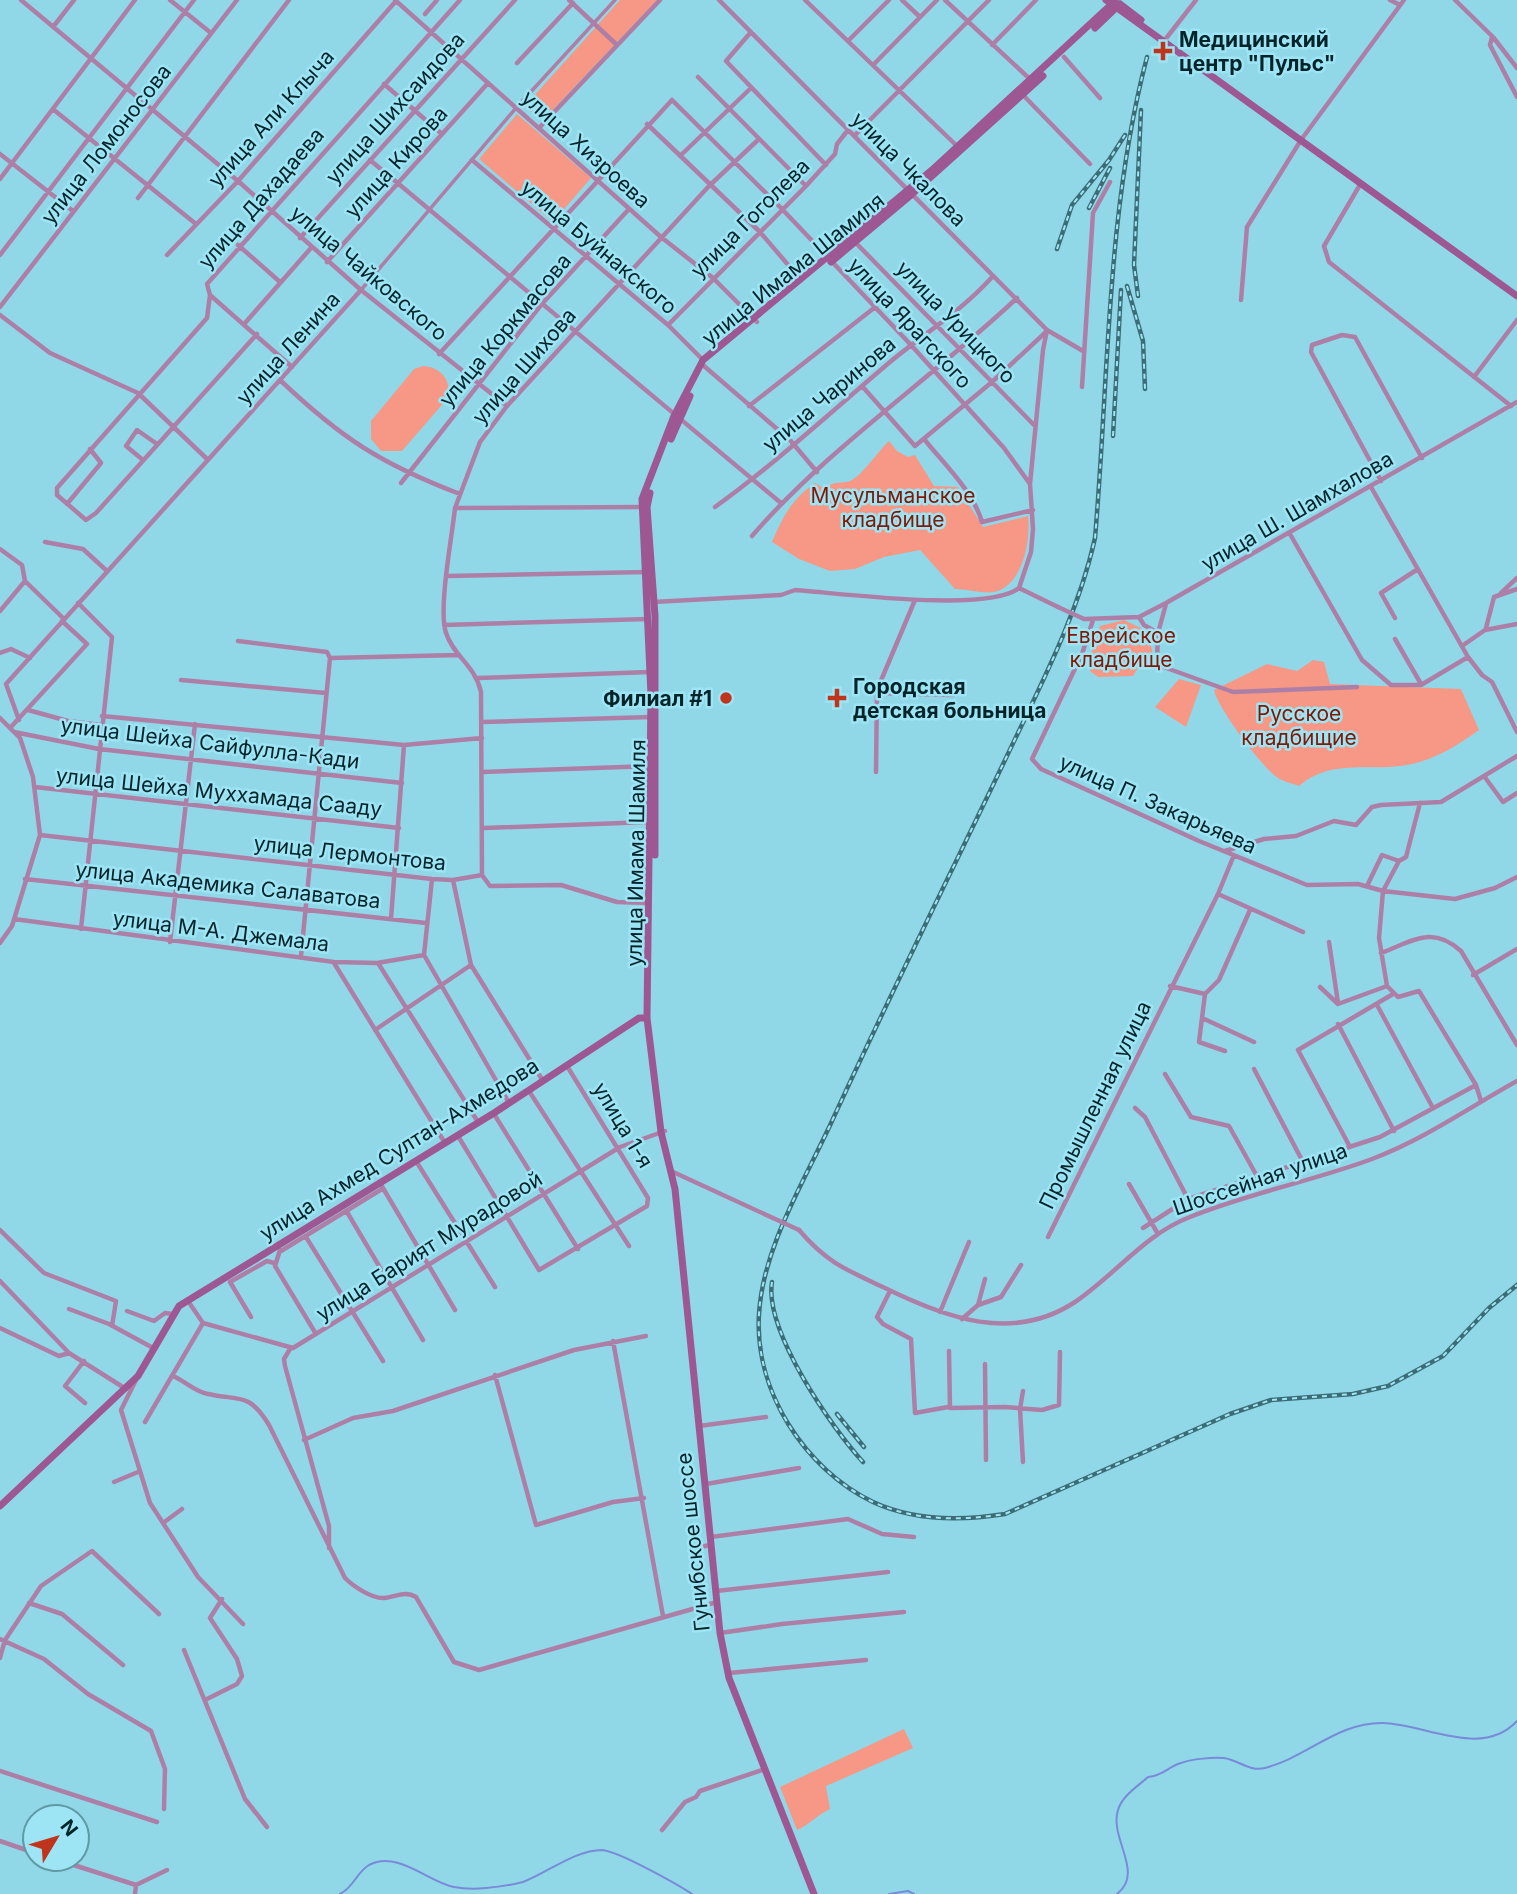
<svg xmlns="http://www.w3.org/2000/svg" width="1517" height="1894" viewBox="0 0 1517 1894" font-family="Inter,sans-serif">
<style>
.green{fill:#f69885}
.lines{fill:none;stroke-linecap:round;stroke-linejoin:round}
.stream{stroke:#798bd8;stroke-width:2}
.pedestrian{stroke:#ae7fa6;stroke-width:3.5}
.minor{stroke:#ae7fa6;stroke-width:4.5}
.secondary{stroke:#9d5893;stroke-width:7}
.rail-casing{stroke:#3c6c76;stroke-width:4.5}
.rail{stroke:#9de5f5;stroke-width:2;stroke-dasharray:5;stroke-linecap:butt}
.minor-bridge{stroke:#ae7fa6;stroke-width:4.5}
.poi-dot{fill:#bf341b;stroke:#9de5f5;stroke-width:2.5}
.labels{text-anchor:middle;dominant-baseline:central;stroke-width:5;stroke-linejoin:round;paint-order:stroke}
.poi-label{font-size:21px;font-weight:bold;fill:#04242a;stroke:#9de5f5;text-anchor:start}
.street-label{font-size:21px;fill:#04242a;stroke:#9de5f5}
.park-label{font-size:21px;fill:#841702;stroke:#9de5f5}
</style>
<rect width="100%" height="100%" fill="#90d8e8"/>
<path class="green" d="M 620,0 L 657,0 L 544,119 L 524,107 Z
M 517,114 L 591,178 L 553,222 L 479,159 Z
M 423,366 C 441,367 453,381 447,399 L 402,451 L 381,451 L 371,439 L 371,421 L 414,369 Z
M 889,441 L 897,451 L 908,457 L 915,455 L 934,486 L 958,487 L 983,527 L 1028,516 C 1031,540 1023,586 994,592 C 982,594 967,589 955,589 L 920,550 L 884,557 L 855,569 L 830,571 L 799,559 L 772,542 C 783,516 792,499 815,483 L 825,489 C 836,479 839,485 850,481 C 863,475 878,451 889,441 Z
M 1124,620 L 1149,632 L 1153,657 L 1141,663 L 1133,676 L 1098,677 L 1090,671 L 1091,654 L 1100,626 Z
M 1313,660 L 1324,662 L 1330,684 L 1461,689 L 1479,730 C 1458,745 1438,758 1412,764 C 1371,773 1333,757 1299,786 C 1292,783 1284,782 1278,778 C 1263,769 1217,707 1214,690 L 1267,664 L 1297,671 Z
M 1179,679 L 1201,685 L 1186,727 L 1155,707 Z
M 904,1729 L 913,1748 L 826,1786 L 830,1809 C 817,1815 809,1825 797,1830 L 780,1787 Z"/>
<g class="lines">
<path class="stream" d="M 340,1894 C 354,1887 356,1873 369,1865 C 398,1850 428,1882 454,1887 C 464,1889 477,1889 486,1888 C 498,1887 511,1885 523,1882 C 547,1873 575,1850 602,1850 C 618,1851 677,1884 692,1894
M 889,1894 L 908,1891 L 914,1894
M 1117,1894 C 1145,1872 1109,1839 1118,1810 C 1122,1796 1138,1786 1148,1777 C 1165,1775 1167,1767 1181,1763 C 1192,1759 1213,1757 1224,1758 C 1238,1760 1250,1772 1265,1768 C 1307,1757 1338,1722 1383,1723 C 1425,1724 1482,1759 1517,1721"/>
<path class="pedestrian" d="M 361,290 L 516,108 L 615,0"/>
<path class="minor" d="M 21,0 L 238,181 L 361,290 L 507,406
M 170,0 L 211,33
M 395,0 L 661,237 L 713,278 L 757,322
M 569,0 L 617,45
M 719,0 L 1047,330 L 1083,351
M 805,0 L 957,146
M 902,0 L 920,17
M 945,0 L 1032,81
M 1390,0 L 1400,5
M 1455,0 L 1493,37 L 1517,68
M 425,14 L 437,0
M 53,27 L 74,0
M 751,32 L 726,61 L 826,165
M 1492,37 L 1490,45 L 1517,97
M 848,41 L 889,0
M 1164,41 L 1196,0
M 992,45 L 1036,0
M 1064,57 L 1100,98
M 517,63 L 573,3
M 874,64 L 937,0
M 698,77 L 806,186
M 384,84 L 442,134
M 1023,95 L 1090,164
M 54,110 L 196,224
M 647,124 L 760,232 L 801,280
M 539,128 L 660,0
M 854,136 L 989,0
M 0,154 L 73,211
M 680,156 L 751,88
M 370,160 L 781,503
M 472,160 L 668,325 L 703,360
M 0,179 L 135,0
M 1361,183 L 1324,246 L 1329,262 L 1511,406
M 138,198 L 289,0
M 300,238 L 515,0
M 855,242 L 1034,425
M 238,245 L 280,282
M 0,255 L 194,0
M 167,255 L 238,181 L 396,1
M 327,262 L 488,83
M 210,295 L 292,367
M 1241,300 L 1247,227 L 1301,140 L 1404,0
M 0,307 L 237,0
M 0,315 L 50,353 L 138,393 L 207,459
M 245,323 L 311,248
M 668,325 L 806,186 L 835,154 L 837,144 L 848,130
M 257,334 L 96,513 L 86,520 L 57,495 L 57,488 L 207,318 L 210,295 L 207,284 L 460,0
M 439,354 L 672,100 L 782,209 L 911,345 L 1004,448 L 1030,484
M 704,366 L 790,440 L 817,472
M 1474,377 L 1517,320
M 280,380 C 341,438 381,464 460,494
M 862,386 L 915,446 L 992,382 L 1047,331
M 1082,387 L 1093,213 L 1110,182
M 749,406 L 874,308
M 924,439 C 944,464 973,491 982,522 L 1033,510
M 143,460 L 126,446 L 137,430 L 157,444
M 1381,481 L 1311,352 L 1312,345 L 1342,335 L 1355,337 L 1422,458
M 401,483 L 541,305 L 629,209
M 1371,487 L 1468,657 L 1482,675 L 1492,682 L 1517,732
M 67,504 L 101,463 L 90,449
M 715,507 C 776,463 832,411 890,362 C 925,333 963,310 993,276
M 455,508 L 643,507
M 1290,534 L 1362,660 L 1391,685 L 1421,685 L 1468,657
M 752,536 C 826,450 932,378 1017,298
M 45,542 L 83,549 L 107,571
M 0,549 L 22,565 L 25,581 L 64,619
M 448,576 L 648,572
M 1019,588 L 1031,552 L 1033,529 L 1030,484 L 1043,350 L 1047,330
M 1019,588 L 1058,607
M 1501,593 L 1517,578
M 653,602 L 781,595 L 795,590 C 838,593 989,613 1019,588
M 78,603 L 112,637 L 81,929
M 1166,604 L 1158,633 L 1157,661 L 1158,665 L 1233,692 L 1357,687
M 0,611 L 25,581
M 1139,617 L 1144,625 L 1158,633
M 1395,618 L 1381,593 L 1418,569
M 1084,619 L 1139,617 L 1166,603 L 1517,402
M 1093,620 L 1082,654 L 1032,759 L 1041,769 L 1199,841 L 1307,885 L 1358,884 L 1383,891 L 1399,861 L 1406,857 L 1420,803
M 444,625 L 648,619
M 1486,628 L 1494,597 L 1517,589
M 1395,639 L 1421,684
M 238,641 L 327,652 L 330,658 L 458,655
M 1462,646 L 1485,630 L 1517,624
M 0,653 L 11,649 L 30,658
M 478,678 L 650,672
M 181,680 L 326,693
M 877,693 L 953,695
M 28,710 L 68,721 L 101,725
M 102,716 L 404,745 L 482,738
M 0,718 L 20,738 L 33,777 L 40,835 L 12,926 L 0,943
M 19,720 L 6,684 L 361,290
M 482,722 L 651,717
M 10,728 L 87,644 L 62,621
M 14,732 L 99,749 L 402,783
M 483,772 L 652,766
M 876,772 L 877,690 L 915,600
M 1484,776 L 1503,802 L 1517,793
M 35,787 L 399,828
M 484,828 L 649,822
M 40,835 L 432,879 L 453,880 L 482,875
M 1225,851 L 1264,839 L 1296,836 L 1334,821 L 1356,825 L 1372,807 L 1381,805 L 1441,802 L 1517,756
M 482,875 L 481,692 C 475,665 454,657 446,633 C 438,609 452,537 455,508 L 480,442 L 507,406 L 709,186 L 759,139
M 482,875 L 490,886 L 561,885 L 617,902 L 649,903
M 25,879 L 426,923
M 432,879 L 424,955 L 509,1103
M 453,880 L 471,965 L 543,1081
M 1367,886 L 1382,855 L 1399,861
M 1218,894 L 1303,932
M 14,919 L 334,962 L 377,963 L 424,955
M 391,919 L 404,745
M 170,942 L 195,724
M 1329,942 L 1338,1003
M 1381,953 C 1413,941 1432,925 1461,951 L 1517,1045
M 301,956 L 330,658
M 334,963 L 445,1143
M 378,963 L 478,1122
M 1473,975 L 1517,949
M 1170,986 L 1205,994 L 1199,1042 L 1225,1051
M 1387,986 L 1398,997 L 1419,991 L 1476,1085 L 1481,1101
M 1320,987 L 1338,1004 L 1387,986 L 1379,938 L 1383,891 L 1455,899 L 1495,888 L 1517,877
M 1205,994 L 1219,980 L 1250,910
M 1377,1005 L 1433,1108
M 1202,1018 L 1254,1042
M 1338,1024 L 1394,1131
M 375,1030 L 471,965
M 1254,1069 L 1303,1162
M 1165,1074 L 1191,1117 L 1229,1126 L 1258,1178
M 529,1091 L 629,1246
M 1135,1108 L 1145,1117 L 1188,1199
M 494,1114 L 578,1249
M 458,1136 L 539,1270 L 647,1206 L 648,1198 L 567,1066
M 1350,1147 L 1298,1050 L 1393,994
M 416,1161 L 495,1287
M 671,1171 L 773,1218
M 380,1183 L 455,1310
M 1129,1184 L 1158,1234
M 347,1212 L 423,1340
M 1143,1228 L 1188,1199 L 1380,1137 L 1476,1085
M 0,1230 L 44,1273 L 116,1301 L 112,1326
M 799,1230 C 827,1263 847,1270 885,1288 C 946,1318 1013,1343 1075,1302 C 1115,1275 1145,1234 1190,1217 C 1249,1193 1313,1181 1372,1159 C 1423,1140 1470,1107 1517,1081
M 306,1237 L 383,1361
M 1048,1237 L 1218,894 L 1234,855
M 280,1250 L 275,1266 L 316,1334
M 281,1251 L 382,1189
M 0,1281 L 69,1353
M 230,1282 L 267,1261 L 274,1263
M 230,1282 L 251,1317
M 890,1291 L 877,1317 L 883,1324 L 911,1339 L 915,1413 L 948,1407
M 978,1305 L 985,1279
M 69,1309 L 109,1324 L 155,1349
M 127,1311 L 154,1321 L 165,1313 L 172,1314
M 940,1312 L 969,1242
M 962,1319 L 978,1305 L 1001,1297 L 1021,1265
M 203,1323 L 293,1348 L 620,1147 L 665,1131
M 0,1328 L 59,1356 L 69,1353 L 126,1389
M 613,1341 L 663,1616
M 290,1349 L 284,1359 L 285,1366 L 329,1526 L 329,1548
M 949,1351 L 950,1408 L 1005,1407 L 1042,1410 L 1059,1405 L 1060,1352
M 84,1361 L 65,1386 L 85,1403
M 985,1364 L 986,1460
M 495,1375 L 536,1525 L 613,1502 L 644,1498
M 173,1376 C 185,1381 195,1392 208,1394 C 240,1401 249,1392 269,1425 L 345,1578 C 353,1586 372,1599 384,1598 C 396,1597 405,1590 416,1597 L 454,1662 L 479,1670 L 717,1602
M 136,1380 L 121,1410 L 150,1503 L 198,1577 L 243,1624
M 1023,1391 L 1020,1409 L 1023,1462
M 145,1422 L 203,1323 L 188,1301
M 699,1426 L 766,1417
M 304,1440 L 353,1418 L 393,1411 L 574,1350 L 646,1336
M 114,1482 L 138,1472
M 706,1484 L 799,1468
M 163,1523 L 182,1509
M 711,1537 L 848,1519 L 882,1534 L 914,1537
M 690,1549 L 710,1545
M 716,1591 L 888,1572
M 29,1603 L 62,1614 L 123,1665
M 720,1633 L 782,1624 L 904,1612
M 0,1639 L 44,1659 L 88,1694 L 151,1731 L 165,1769 L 164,1809
M 184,1650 L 245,1799 L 267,1827
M 0,1658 L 5,1640 L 41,1586 L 92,1551 L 159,1614
M 729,1673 L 866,1660
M 207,1699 L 237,1684 L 242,1676 L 237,1659 L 210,1618 L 222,1599
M 0,1771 L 157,1822
M 662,1830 L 685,1802 L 696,1797 L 700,1791 L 765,1769
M 0,1841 L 35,1853
M 55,1859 L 136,1885
M 135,1894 L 136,1885 L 167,1870"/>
<path class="secondary" d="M 1106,0 L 1517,296
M 1120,4 L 1141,20
M 1095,28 L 1120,4
M 831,262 L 911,195 L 1043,76
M 671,439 L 690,396
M 650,493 L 647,507 L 655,616 L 655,855
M 0,1506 L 138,1376 L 179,1306 L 494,1113 L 639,1018 L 647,1018
M 814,1894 L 729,1678 L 720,1633 L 675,1189 L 661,1132 L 647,1018 L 651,695 L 642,499 L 674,416 L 703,360 L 932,170 L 1115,1"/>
<g class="rail-casing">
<path id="rail" d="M 1147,57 C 1106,213 1109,377 1095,538 C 1078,615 1040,686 1006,758 C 948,879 888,999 832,1121 C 804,1182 763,1247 759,1314 C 754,1391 805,1469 873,1502 C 914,1521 961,1521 1005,1514 L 1230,1414 L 1271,1400 L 1353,1394 L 1388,1386 L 1443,1356 L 1489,1308 L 1517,1285
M 1089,208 L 1110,168
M 1057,249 L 1072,205 L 1109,160 L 1125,135
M 1127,286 L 1143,341 L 1145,389
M 1138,296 L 1134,265 L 1141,110
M 1113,436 L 1121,290
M 772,1282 C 764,1330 831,1427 863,1462
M 837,1414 L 864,1447"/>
</g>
<use href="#rail" class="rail"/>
<path class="minor-bridge" d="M 1058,607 L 1084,619
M 773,1218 L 799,1230"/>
</g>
<g class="poi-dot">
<path d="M1159.5 40.5h7v7h7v7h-7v7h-7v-7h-7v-7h7z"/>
<circle cx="726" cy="698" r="7"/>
<path d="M833.5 687.5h7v7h7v7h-7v7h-7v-7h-7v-7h7z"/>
</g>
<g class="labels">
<g class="poi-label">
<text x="1179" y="39">Медицинский<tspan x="1179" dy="24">центр "Пульс"</tspan></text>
<text x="853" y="686">Городская<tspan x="853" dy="24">детская больница</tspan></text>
<text x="712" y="698" text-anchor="end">Филиал #1</text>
</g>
<g class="street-label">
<text transform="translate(395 108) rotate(-48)">улица Шихсаидова</text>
<text transform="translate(271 118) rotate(-48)">улица Али Клыча</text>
<text transform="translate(106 144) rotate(-52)">улица Ломоносова</text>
<text transform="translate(586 149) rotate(42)">улица Хизроева</text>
<text transform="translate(396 162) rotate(-48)">улица Кирова</text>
<text transform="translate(909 169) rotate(45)">улица Чкалова</text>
<text transform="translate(261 198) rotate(-49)">улица Дахадаева</text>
<text transform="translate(750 218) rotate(-45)">улица Гоголева</text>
<text transform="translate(599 247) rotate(40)">улица Буйнакского</text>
<text transform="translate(793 269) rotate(-39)">улица Имама Шамиля</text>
<text transform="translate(369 273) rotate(40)">улица Чайковского</text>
<text transform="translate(956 322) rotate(46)">улица Урицкого</text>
<text transform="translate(910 323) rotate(47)">улица Ярагского</text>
<text transform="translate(505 330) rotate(-50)">улица Коркмасова</text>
<text transform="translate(288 348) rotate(-48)">улица Ленина</text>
<text transform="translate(524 366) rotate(-49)">улица Шихова</text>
<text transform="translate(829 394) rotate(-40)">улица Чаринова</text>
<text transform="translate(1297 511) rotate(-30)">улица Ш. Шамхалова</text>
<text transform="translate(210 743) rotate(7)">улица Шейха Сайфулла-Кади</text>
<text transform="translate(219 792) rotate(6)">улица Шейха Муххамада Сааду</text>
<text transform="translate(1158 804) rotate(24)">улица П. Закарьяева</text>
<text transform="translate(350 853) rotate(6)">улица Лермонтова</text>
<text transform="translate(636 853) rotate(-89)">улица Имама Шамиля</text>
<text transform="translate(228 885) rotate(6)">улица Академика Салаватова</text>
<text transform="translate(221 931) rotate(7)">улица М-А. Джемала</text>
<text transform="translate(1095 1105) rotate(-64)">Промышленная улица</text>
<text transform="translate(623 1125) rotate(59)">улица 1-я</text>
<text transform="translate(399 1149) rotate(-32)">улица Ахмед Султан-Ахмедова</text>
<text transform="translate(1260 1179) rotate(-19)">Шоссейная улица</text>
<text transform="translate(429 1246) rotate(-32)">улица Барият Мурадовой</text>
<text transform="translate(693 1542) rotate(-96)">Гунибское шоссе</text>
</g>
<g class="park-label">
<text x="893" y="495">Мусульманское<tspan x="893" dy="24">кладбище</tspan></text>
<text x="1121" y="635">Еврейское<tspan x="1121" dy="24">кладбище</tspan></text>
<text x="1299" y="713">Русское<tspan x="1299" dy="24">кладбищие</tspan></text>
</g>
</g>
<g transform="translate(56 1838) rotate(52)"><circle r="33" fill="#9de5f5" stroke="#6098a4" stroke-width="2"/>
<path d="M0-5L12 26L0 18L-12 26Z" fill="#bf341b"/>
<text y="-10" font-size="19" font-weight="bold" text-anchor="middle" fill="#04242a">N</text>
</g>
</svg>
